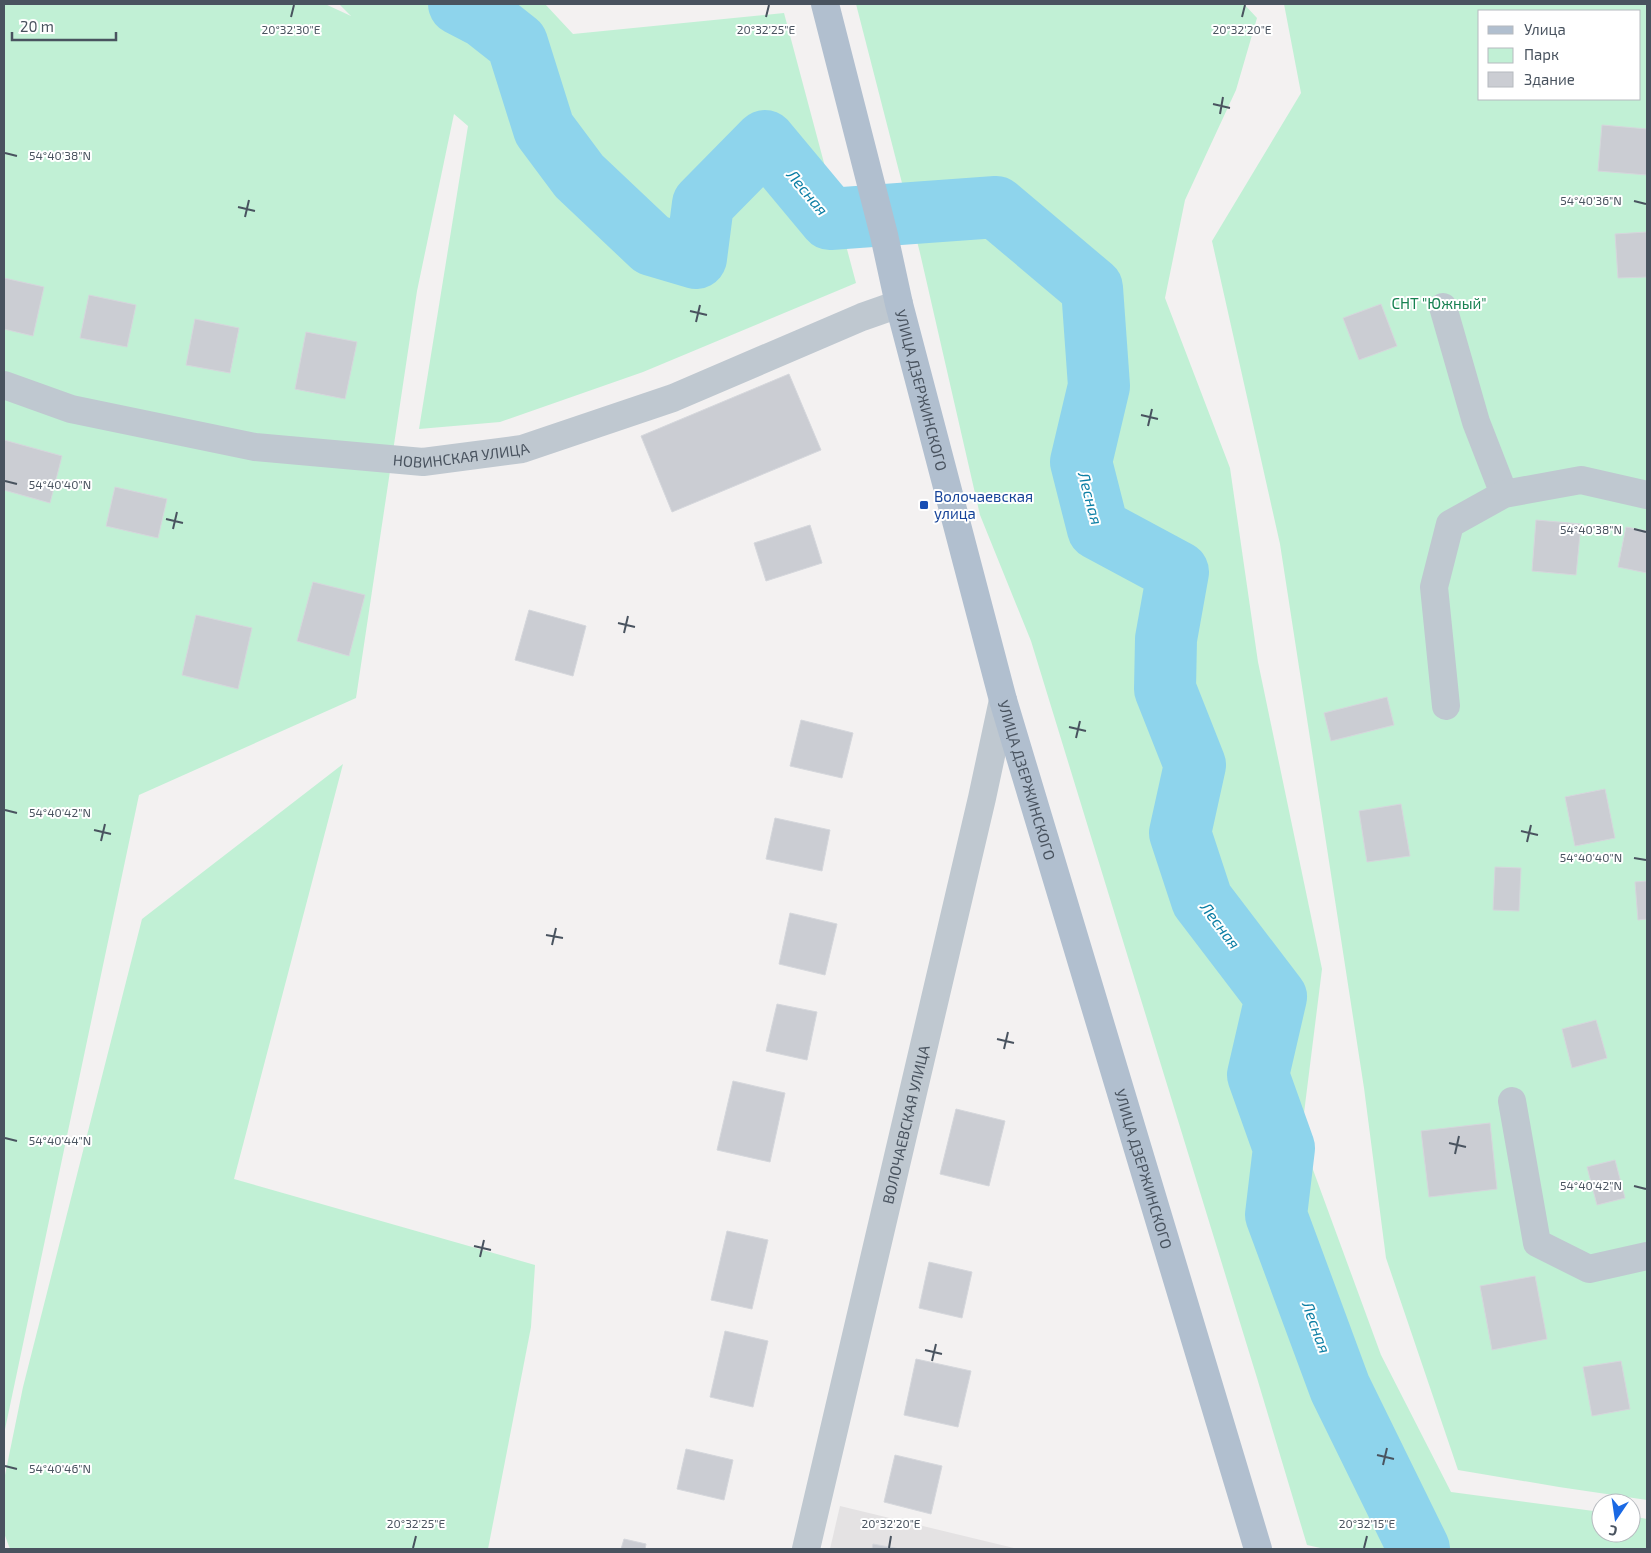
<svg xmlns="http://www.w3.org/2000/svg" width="1651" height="1553" viewBox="0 0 1651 1553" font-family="'Exo 2',sans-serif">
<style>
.education{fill:#e4e2e3}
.green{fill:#c1f0d5;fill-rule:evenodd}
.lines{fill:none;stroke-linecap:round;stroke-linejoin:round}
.river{stroke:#8ed4ec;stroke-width:62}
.building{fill:#cbcdd3;stroke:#d5d7dc}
.minor{stroke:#bfc8d0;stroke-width:28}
.major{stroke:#b1bfcf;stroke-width:28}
.ticks{fill:none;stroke:#49535f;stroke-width:2}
.transit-dot{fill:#1a4fb4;stroke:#fff;stroke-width:2}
.labels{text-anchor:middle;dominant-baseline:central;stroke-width:4;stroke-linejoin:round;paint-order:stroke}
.park-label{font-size:15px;fill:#188252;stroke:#fff}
.street-label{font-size:15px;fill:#49535f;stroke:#fff}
.transit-label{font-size:15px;fill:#164399;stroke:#fff;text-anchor:start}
.water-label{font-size:16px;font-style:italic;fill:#0d7fa5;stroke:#fff}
.ticks-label{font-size:12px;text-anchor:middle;fill:#49535f;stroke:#fff;stroke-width:4;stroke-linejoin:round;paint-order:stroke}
</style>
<rect width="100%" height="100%" fill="#f3f1f1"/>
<path class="education" d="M 840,1506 L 1018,1549 L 830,1549 Z"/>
<path class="green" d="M 4,4 L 325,4 L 351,16 L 339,4 L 545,4 L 573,34 L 784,13 L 856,283 L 643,372 L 500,422 L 419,429 L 468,126 L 454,114 L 417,291 L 356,698 L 139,795 L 4,1434 Z
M 856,4 L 1244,4 L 1257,18 L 1236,90 L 1185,200 L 1165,298 L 1230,468 L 1258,662 L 1322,969 L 1301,1137 L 1381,1355 L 1451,1492 L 1601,1512 L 1601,1533 L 1631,1533 L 1631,1516 L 1647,1519 L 1647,1549 L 1325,1549 L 1307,1545 L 1257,1378 L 1031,641 L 980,515 L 920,253 Z
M 1284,4 L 1647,4 L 1647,1500 L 1559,1487 L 1458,1470 L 1386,1258 L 1364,1088 L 1280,544 L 1212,241 L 1301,93 ZM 1480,11 L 1640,11 L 1640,99 L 1480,99 Z
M 343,764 L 234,1179 L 535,1265 L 531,1327 L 488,1549 L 10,1549 L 4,1533 L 4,1480 L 23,1387 L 142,919 Z"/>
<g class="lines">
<path class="river" d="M 459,4 L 484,17 L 517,43 L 544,129 L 579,176 L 652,245 L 696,258 L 703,204 L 765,141 L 830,219 L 996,207 L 1092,288 L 1099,386 L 1081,462 L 1098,529 L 1178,572 L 1166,639 L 1165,689 L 1195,765 L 1180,833 L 1202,900 L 1276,997 L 1258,1075 L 1284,1148 L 1276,1215 L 1340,1388 L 1419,1549"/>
</g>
<path class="building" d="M 1602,125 L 1647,129 L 1647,175 L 1598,171 Z
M 1647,232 L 1647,277 L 1618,278 L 1615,234 Z
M 4,278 L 44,287 L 33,336 L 4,329 Z
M 89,295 L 136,305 L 127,347 L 80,338 Z
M 1381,304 L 1397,346 L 1359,360 L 1343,318 Z
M 195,319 L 239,328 L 230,373 L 186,365 Z
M 306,332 L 357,342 L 345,399 L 295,389 Z
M 789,374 L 821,450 L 672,512 L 641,436 Z
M 4,440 L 62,456 L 50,503 L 4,490 Z
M 115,487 L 167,499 L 158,538 L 106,526 Z
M 1536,520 L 1581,524 L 1576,575 L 1532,571 Z
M 810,525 L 822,563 L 766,581 L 754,543 Z
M 1626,527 L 1647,531 L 1647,573 L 1618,567 Z
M 313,582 L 365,595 L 349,656 L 297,641 Z
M 529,610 L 586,626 L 573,676 L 515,660 Z
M 196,615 L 252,628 L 238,689 L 182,675 Z
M 1387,697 L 1394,725 L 1331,741 L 1324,713 Z
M 801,720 L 853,733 L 842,778 L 790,766 Z
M 1605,789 L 1615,838 L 1575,846 L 1565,797 Z
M 1401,804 L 1410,856 L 1367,862 L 1359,811 Z
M 775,818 L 830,830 L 822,871 L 766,859 Z
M 1495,867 L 1521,868 L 1519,911 L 1493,910 Z
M 1647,881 L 1647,919 L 1638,920 L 1635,882 Z
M 790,913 L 837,924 L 825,975 L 779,964 Z
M 777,1004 L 817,1012 L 807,1060 L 766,1051 Z
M 1596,1020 L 1607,1058 L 1572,1068 L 1562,1029 Z
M 733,1081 L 785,1093 L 770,1162 L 717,1150 Z
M 956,1109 L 1005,1121 L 989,1186 L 940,1174 Z
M 1490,1123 L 1497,1189 L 1429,1197 L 1421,1131 Z
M 1615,1160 L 1625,1198 L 1597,1205 L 1587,1167 Z
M 727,1231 L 768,1240 L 752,1309 L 711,1300 Z
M 929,1262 L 972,1272 L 962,1318 L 919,1308 Z
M 1535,1276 L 1547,1339 L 1492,1350 L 1480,1286 Z
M 725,1331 L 768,1341 L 753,1407 L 710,1397 Z
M 916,1359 L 971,1371 L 958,1427 L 904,1415 Z
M 1621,1361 L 1630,1409 L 1592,1416 L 1583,1367 Z
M 686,1449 L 733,1460 L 724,1500 L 677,1489 Z
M 895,1455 L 942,1466 L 931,1514 L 884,1502 Z
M 624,1539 L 646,1544 L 645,1549 L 621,1549 Z
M 873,1544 L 900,1549 L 872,1549 Z"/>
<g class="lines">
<g class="minor">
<path d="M 1443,307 L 1476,422 L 1504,494"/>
<path id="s1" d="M 4,385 L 71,409 L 255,447 L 423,462 L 522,449 L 673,398 L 862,317 L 899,304"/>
<path d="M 1446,706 L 1434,587 L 1450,524 L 1504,494 L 1581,480 L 1647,495"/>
<path d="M 1512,1101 L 1537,1243 L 1589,1269 L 1647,1256"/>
<path id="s2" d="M 806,1549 L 982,798 L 1003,700"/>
</g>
<path class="major" id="s3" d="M 825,4 L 884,235 L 899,304 L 1003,700 L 1258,1549"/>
</g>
<path class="ticks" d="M 291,17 L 294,5M 766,17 L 769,5M 1242,17 L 1245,5M 1213,104 L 1230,108M 1220,114 L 1223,97M 5,153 L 17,156M 1634,201 L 1646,204M 238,207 L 255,211M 245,217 L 249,200M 690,311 L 707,315M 696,322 L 700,305M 1141,415 L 1158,419M 1148,426 L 1152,409M 5,481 L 17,484M 166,519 L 183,523M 173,529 L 177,512M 1634,529 L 1646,532M 618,623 L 635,627M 624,633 L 628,616M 1069,727 L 1086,731M 1076,738 L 1080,721M 5,810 L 17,813M 94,830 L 111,834M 1521,831 L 1538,835M 101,841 L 105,824M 1527,842 L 1531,825M 1634,858 L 1646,860M 546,935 L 563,938M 552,945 L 556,928M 997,1039 L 1014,1043M 1004,1049 L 1008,1032M 5,1138 L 17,1141M 1449,1143 L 1466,1147M 1455,1154 L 1459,1136M 1634,1186 L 1646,1189M 474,1246 L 491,1250M 480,1257 L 484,1240M 925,1350 L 942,1354M 932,1361 L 936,1344M 1377,1455 L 1394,1459M 1383,1465 L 1387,1448M 5,1466 L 17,1469M 413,1548 L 416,1536M 889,1548 L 891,1536M 1364,1548 L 1367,1536"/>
<rect class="transit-dot" x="919" y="500" width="10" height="10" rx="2.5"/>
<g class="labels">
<g class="park-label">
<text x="1439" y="303">СНТ "Южный"</text>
</g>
<g class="street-label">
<text stroke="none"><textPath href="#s3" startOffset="398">УЛИЦА ДЗЕРЖИНСКОГО</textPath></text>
<text stroke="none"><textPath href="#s1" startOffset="466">НОВИНСКАЯ УЛИЦА</textPath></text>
<text stroke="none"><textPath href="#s3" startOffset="802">УЛИЦА ДЗЕРЖИНСКОГО</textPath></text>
<text stroke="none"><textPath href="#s2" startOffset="436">ВОЛОЧАЕВСКАЯ УЛИЦА</textPath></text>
<text stroke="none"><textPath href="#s3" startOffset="1208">УЛИЦА ДЗЕРЖИНСКОГО</textPath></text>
</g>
<g class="transit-label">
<text x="934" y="496">Волочаевская<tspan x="934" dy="17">улица</tspan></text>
</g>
<g class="water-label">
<text transform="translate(808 192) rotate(50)">Лесная</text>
<text transform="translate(1091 498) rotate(75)">Лесная</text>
<text transform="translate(1221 925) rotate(53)">Лесная</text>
<text transform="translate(1317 1327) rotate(70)">Лесная</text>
</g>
</g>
<g class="ticks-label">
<text x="291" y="34">20°32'30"E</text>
<text x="766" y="34">20°32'25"E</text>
<text x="1242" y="34">20°32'20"E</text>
<text x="60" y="160">54°40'38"N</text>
<text x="1591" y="205">54°40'36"N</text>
<text x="60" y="489">54°40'40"N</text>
<text x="1591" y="534">54°40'38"N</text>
<text x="60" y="817">54°40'42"N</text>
<text x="1591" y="862">54°40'40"N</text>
<text x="60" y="1145">54°40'44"N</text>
<text x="1591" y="1190">54°40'42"N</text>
<text x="60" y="1473">54°40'46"N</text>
<text x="416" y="1528">20°32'25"E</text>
<text x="891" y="1528">20°32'20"E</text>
<text x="1367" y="1528">20°32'15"E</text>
</g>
<rect width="1651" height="1553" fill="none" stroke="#49535f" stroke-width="10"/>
<rect x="1478" y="10" width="162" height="90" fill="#ffffff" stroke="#b6babf"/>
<rect x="1488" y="26" width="25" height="8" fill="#b1bfcf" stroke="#b6babf"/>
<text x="1524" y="35" font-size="15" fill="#49535f">Улица</text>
<rect x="1488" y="48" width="25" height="15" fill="#c1f0d5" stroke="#b6babf"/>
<text x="1524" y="60" font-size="15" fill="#49535f">Парк</text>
<rect x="1488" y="72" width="25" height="15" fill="#cbcdd3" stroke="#b6babf"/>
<text x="1524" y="85" font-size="15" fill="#49535f">Здание</text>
<g transform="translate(1616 1518) rotate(193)"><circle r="24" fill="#ffffff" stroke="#b6babf"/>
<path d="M0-4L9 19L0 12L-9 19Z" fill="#1a69e4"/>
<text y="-8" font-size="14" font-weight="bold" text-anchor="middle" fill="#49535f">С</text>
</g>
<path d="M12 32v8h104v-8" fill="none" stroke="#49535f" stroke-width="2.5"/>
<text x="20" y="32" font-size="15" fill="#49535f" stroke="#ffffff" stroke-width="4" paint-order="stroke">20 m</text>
</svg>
